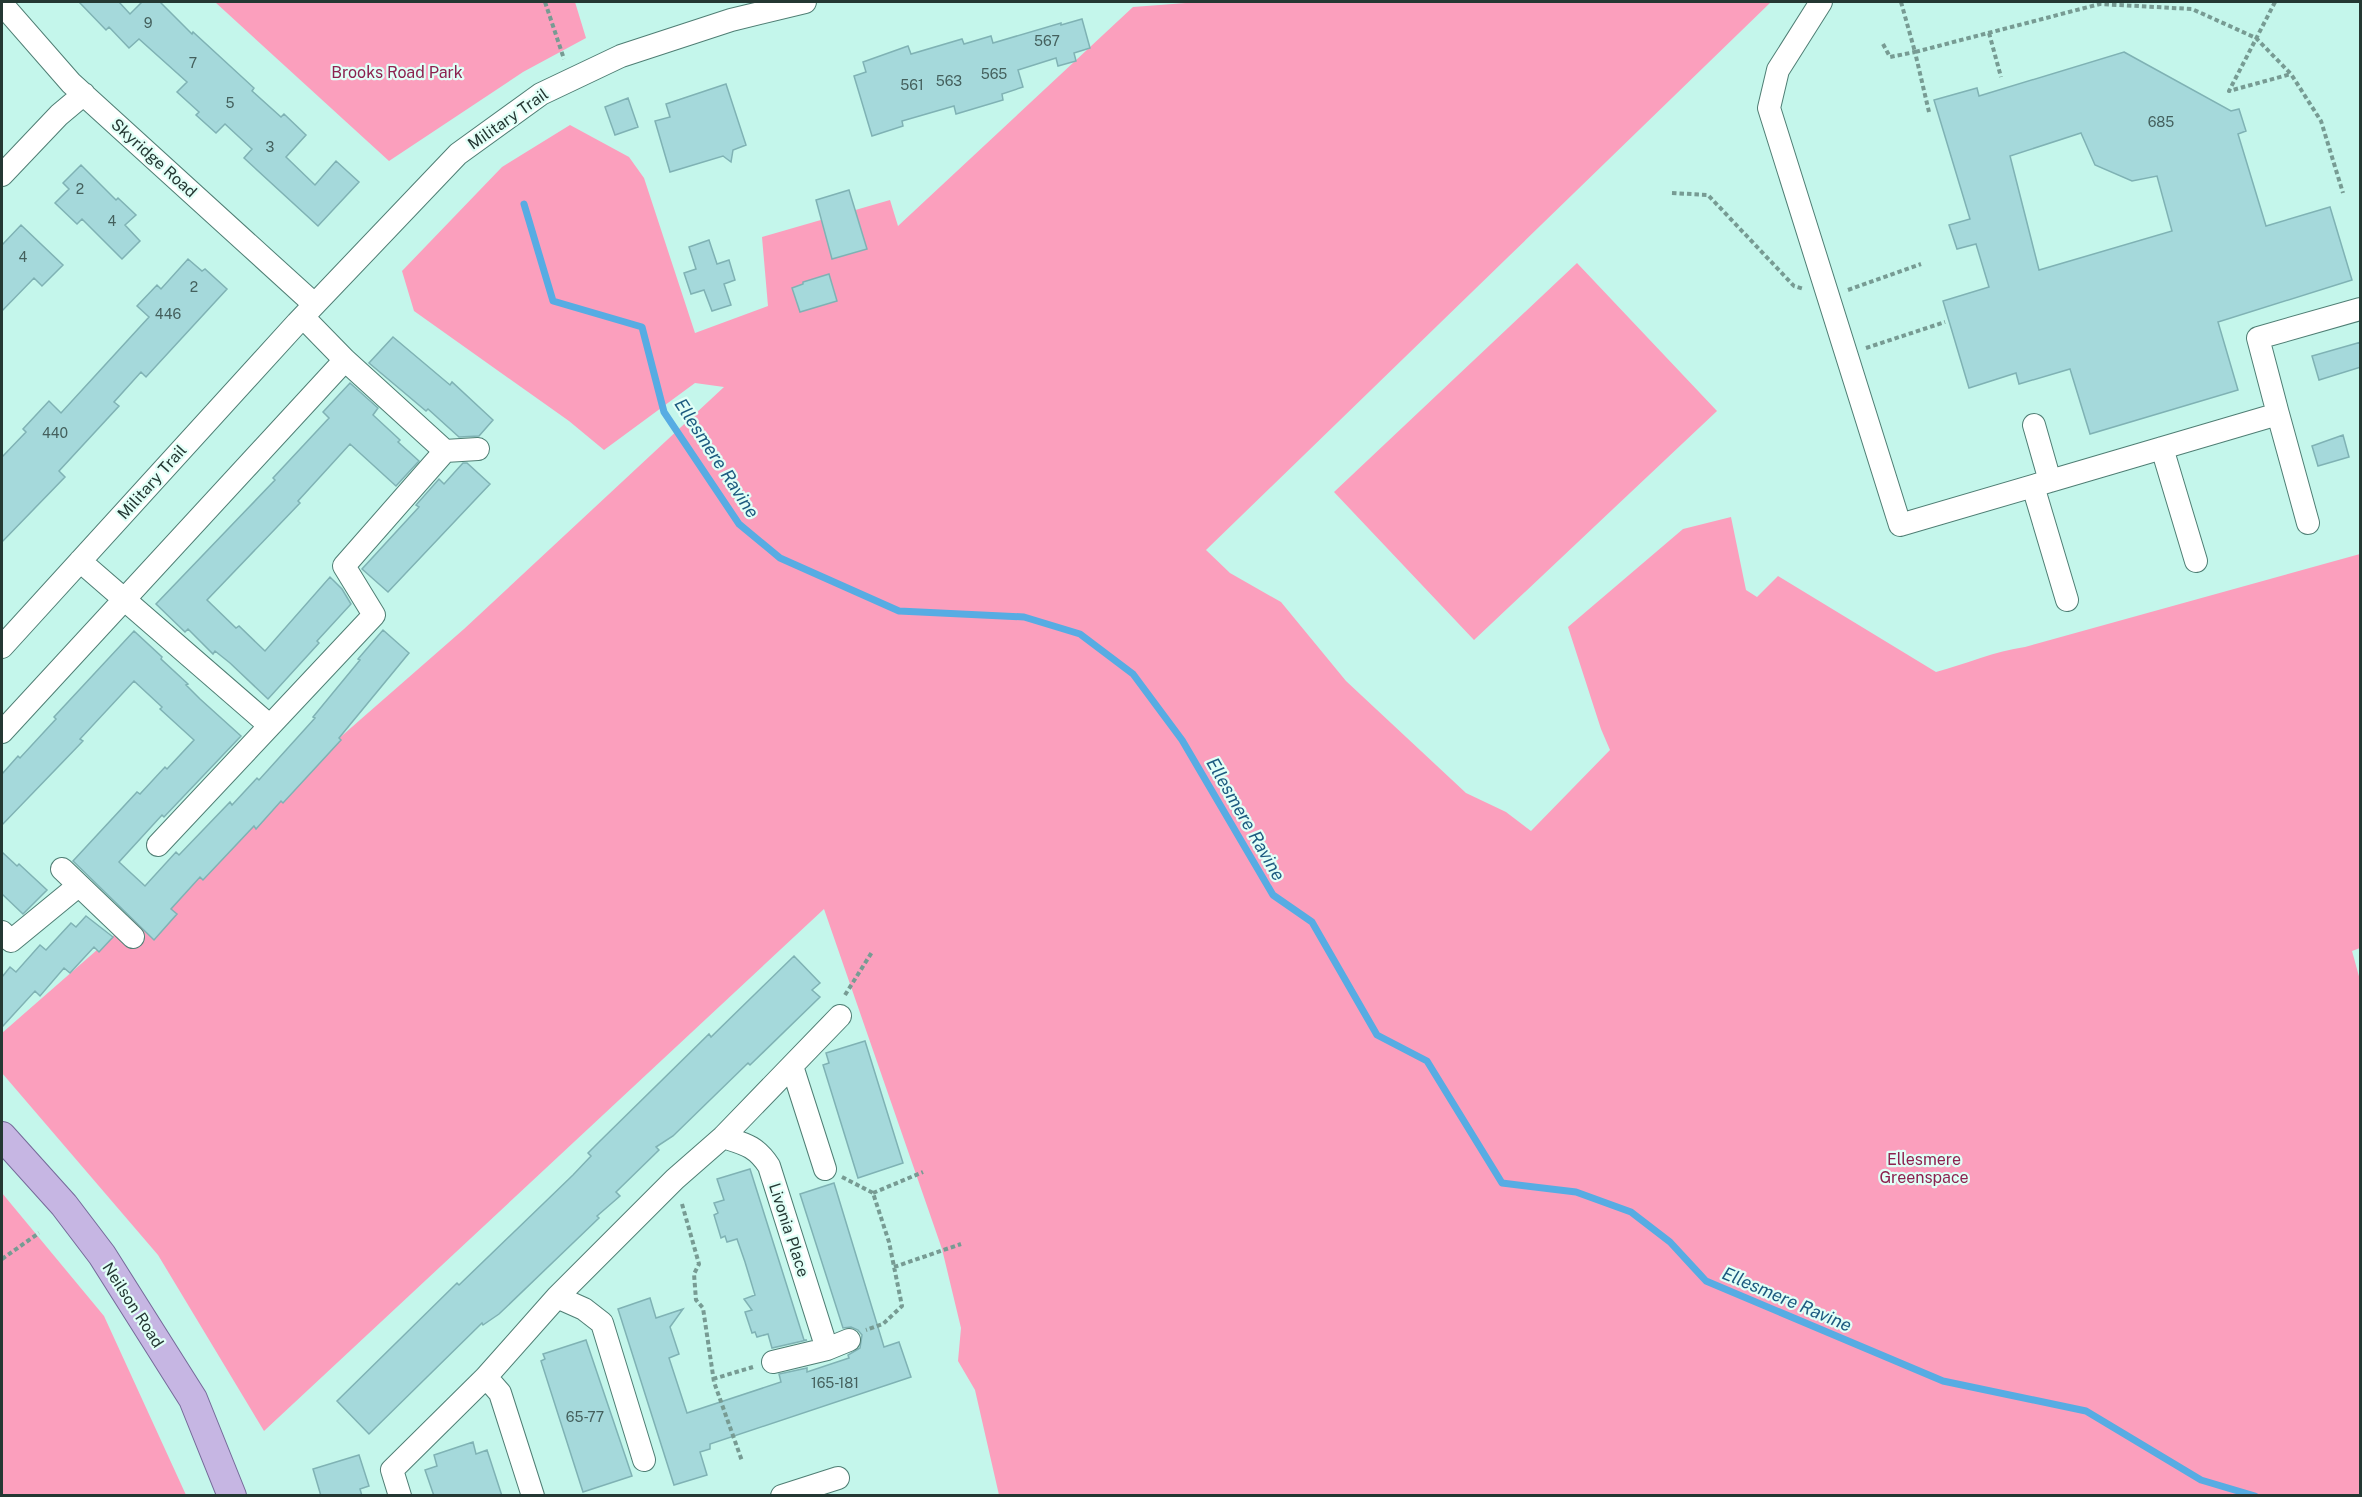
<svg xmlns="http://www.w3.org/2000/svg" width="2362" height="1497" viewBox="0 0 2362 1497" font-family="'Public Sans',sans-serif">
<style>
.green{fill:#fb9fbd}
.lines{fill:none;stroke-linecap:round;stroke-linejoin:round}
.stream{stroke:#57ace3;stroke-width:7}
.building{fill:#a5d9db;stroke:#7fb2b4;stroke-width:1.5;fill-rule:evenodd}
.minor-casing{stroke:#4f7e74;stroke-width:24}
.major-casing{stroke:#756a99;stroke-width:30}
.path{stroke:#779b93;stroke-width:4;stroke-dasharray:4.5 3;stroke-linecap:butt}
.minor{stroke:#fff;stroke-width:22}
.major{stroke:#c6b6e3;stroke-width:28}
.labels{text-anchor:middle;dominant-baseline:central;stroke-width:4.5;stroke-linejoin:round;paint-order:stroke}
.number-label{font-size:14px;fill:#44605d}
.park-label{font-size:16px;fill:#8c224f;stroke:#e1fff7}
.street-label{font-size:16px;fill:#243833;stroke:#e1fff7}
.water-label{font-size:18px;font-style:italic;fill:#1d5b80;stroke:#e1fff7}
</style>
<rect width="100%" height="100%" fill="#c4f6eb"/>
<path class="green" d="M 215,2 L 575,2 L 586,38 L 523,72 L 389,161 Z
M 1199,2 L 1771,2 L 1206,550 L 1230,573 L 1281,602 L 1346,681 L 1466,793 L 1506,812 L 1531,831 L 1610,750 L 1601,729 L 1568,627 L 1683,529 L 1731,517 L 1746,590 L 1757,597 L 1778,576 L 1936,672 C 1966,664 1995,651 2025,647 L 2360,554 L 2360,948 L 2352,951 L 2360,980 L 2360,1495 L 999,1495 L 975,1390 L 958,1361 L 961,1328 L 942,1249 L 824,909 L 264,1431 L 158,1255 L 2,1073 L 2,1033 L 464,629 L 724,387 L 695,383 L 604,450 L 569,421 L 414,311 L 402,271 L 502,167 L 570,125 L 629,157 L 644,178 L 695,333 L 768,306 L 762,237 L 890,200 L 898,226 L 1133,7 Z
M 1577,263 L 1717,411 L 1474,640 L 1334,492 Z
M 2,1193 L 104,1316 L 186,1495 L 2,1495 Z"/>
<g class="lines">
<path class="stream" d="M 524,204 L 553,301 L 642,327 L 664,412 L 739,524 L 780,558 L 899,611 L 1024,617 L 1080,634 L 1133,674 L 1182,740 L 1273,895 L 1312,922 L 1377,1035 L 1427,1061 L 1502,1183 L 1576,1192 L 1631,1212 L 1670,1242 L 1706,1281 L 1943,1381 L 2086,1411 L 2201,1480 L 2255,1496"/>
</g>
<path class="building" d="M 79,2 L 119,2 L 130,14 L 142,2 L 160,2 L 192,34 L 193,32 L 254,88 L 252,91 L 281,117 L 284,114 L 306,135 L 286,157 L 315,185 L 336,161 L 359,182 L 318,226 L 244,158 L 252,149 L 225,124 L 216,133 L 196,115 L 199,112 L 177,92 L 187,82 L 139,39 L 129,48 L 109,27 L 106,30 Z
M 1082,19 L 1090,48 L 1074,53 L 1076,61 L 1058,66 L 1056,58 L 1018,70 L 1023,87 L 1002,94 L 1003,100 L 956,114 L 954,106 L 902,121 L 903,126 L 872,136 L 854,76 L 866,72 L 863,62 L 908,46 L 911,54 L 962,39 L 964,44 L 991,36 L 993,43 L 1061,23 L 1061,25 Z
M 2124,52 L 2231,111 L 2239,109 L 2246,131 L 2238,134 L 2266,226 L 2330,207 L 2352,280 L 2218,322 L 2238,390 L 2090,434 L 2070,369 L 2019,384 L 2016,373 L 1969,388 L 1943,301 L 1989,287 L 1976,244 L 1957,249 L 1949,225 L 1970,219 L 1934,100 L 1977,88 L 1979,96 ZM 2081,133 L 2095,165 L 2132,181 L 2157,176 L 2172,231 L 2039,270 L 2010,156 Z
M 726,84 L 746,145 L 733,150 L 731,162 L 723,156 L 670,172 L 655,121 L 670,117 L 666,104 Z
M 628,98 L 638,127 L 615,135 L 605,107 Z
M 81,165 L 116,200 L 118,198 L 136,215 L 125,225 L 140,241 L 122,259 L 82,219 L 77,224 L 55,203 L 69,189 L 63,183 Z
M 849,190 L 867,249 L 832,259 L 816,200 Z
M 21,225 L 63,265 L 42,286 L 34,278 L 2,311 L 2,245 Z
M 709,240 L 717,264 L 729,260 L 735,280 L 724,284 L 731,305 L 712,311 L 704,290 L 691,294 L 684,273 L 696,269 L 689,247 Z
M 188,259 L 202,271 L 205,269 L 227,289 L 146,377 L 141,372 L 114,402 L 119,406 L 59,471 L 65,477 L 2,542 L 2,457 L 26,432 L 23,429 L 49,401 L 61,413 L 149,317 L 137,306 L 157,285 L 161,289 Z
M 829,274 L 837,301 L 800,312 L 792,288 L 803,284 L 803,282 Z
M 393,337 L 450,385 L 452,382 L 493,420 L 479,436 L 459,437 L 428,409 L 426,411 L 369,363 Z
M 2361,342 L 2361,367 L 2319,380 L 2312,356 Z
M 350,383 L 378,408 L 373,415 L 400,440 L 398,442 L 419,461 L 396,486 L 350,444 L 298,501 L 300,503 L 207,600 L 236,628 L 239,626 L 265,651 L 330,577 L 342,589 L 351,604 L 317,641 L 319,643 L 268,699 L 230,663 L 215,651 L 213,654 L 188,629 L 185,632 L 156,604 L 275,480 L 273,478 L 329,418 L 323,412 Z
M 2343,435 L 2349,457 L 2318,466 L 2312,446 Z
M 463,463 L 467,463 L 490,484 L 388,592 L 362,569 L 419,507 L 416,505 L 439,479 L 444,484 Z
M 383,630 L 409,653 L 339,738 L 341,740 L 283,803 L 281,801 L 256,829 L 254,826 L 203,880 L 200,877 L 171,909 L 177,914 L 154,940 L 73,861 L 137,792 L 140,794 L 165,767 L 167,769 L 194,740 L 160,709 L 162,707 L 134,681 L 80,739 L 83,741 L 2,825 L 2,774 L 18,756 L 20,758 L 56,719 L 54,717 L 134,631 L 162,657 L 161,659 L 188,684 L 186,685 L 200,699 L 241,736 L 164,817 L 162,815 L 119,862 L 145,886 L 176,852 L 179,855 L 230,802 L 232,805 L 257,778 L 259,780 L 315,718 L 313,717 L 360,660 L 358,659 Z
M 2,852 L 17,866 L 19,864 L 47,890 L 23,914 L 2,894 Z
M 86,916 L 113,937 L 99,952 L 94,947 L 70,973 L 64,968 L 40,996 L 35,991 L 2,1027 L 2,977 L 10,967 L 16,972 L 40,945 L 46,950 L 71,923 L 76,927 Z
M 794,956 L 820,983 L 812,990 L 820,997 L 750,1065 L 748,1063 L 673,1136 L 656,1147 L 659,1150 L 616,1192 L 620,1196 L 597,1216 L 599,1218 L 499,1314 L 483,1325 L 482,1323 L 369,1434 L 337,1401 L 457,1283 L 459,1285 L 573,1175 L 591,1156 L 588,1153 L 599,1142 L 709,1034 L 711,1037 Z
M 865,1041 L 903,1163 L 858,1178 L 823,1065 L 829,1063 L 826,1053 Z
M 750,1169 L 804,1340 L 807,1340 L 772,1348 L 768,1334 L 757,1337 L 755,1332 L 752,1333 L 745,1312 L 752,1310 L 744,1299 L 755,1295 L 745,1262 L 737,1239 L 727,1242 L 725,1236 L 721,1238 L 714,1215 L 718,1213 L 714,1203 L 724,1200 L 717,1179 Z
M 834,1183 L 884,1347 L 899,1342 L 911,1377 L 710,1444 L 710,1449 L 700,1452 L 707,1475 L 674,1485 L 618,1309 L 650,1298 L 656,1318 L 683,1309 L 670,1327 L 679,1354 L 669,1358 L 687,1413 L 781,1382 L 779,1374 L 807,1368 L 807,1372 L 849,1358 L 848,1355 L 860,1348 L 862,1335 L 858,1330 L 851,1327 L 843,1328 L 800,1194 Z
M 586,1340 L 632,1476 L 583,1492 L 541,1361 L 545,1359 L 543,1354 Z
M 473,1442 L 476,1454 L 487,1450 L 502,1496 L 434,1496 L 425,1470 L 437,1466 L 434,1455 Z
M 359,1455 L 369,1486 L 360,1489 L 362,1496 L 321,1496 L 313,1469 Z"/>
<g class="lines">
<g class="minor-casing">
<path id="minor" d="M 1821,2 L 1778,70 L 1769,108 L 1900,525 L 2050,481 L 2034,425
M 2,4 L 71,83 L 314,304
M 2,175 L 59,115 L 84,94
M 303,317 L 345,360 L 445,451 L 478,449
M 2278,414 L 2308,523
M 2162,448 L 2196,561
M 2050,481 L 2278,414 L 2258,338 L 2360,309
M 2033,486 L 2067,600
M 80,561 L 269,725
M 2,647 L 297,323 L 458,154 L 541,94 L 621,56 L 731,20 L 805,2
M 2,732 L 345,360
M 158,845 L 374,615 L 344,566 L 445,451
M 62,869 L 133,937
M 2,932 L 11,941 L 78,886
M 792,1066 L 825,1169
M 723,1137 C 745,1144 756,1146 769,1166 L 827,1349
M 557,1297 L 584,1309 L 602,1323 L 644,1460
M 773,1362 L 827,1349 L 849,1340
M 486,1377 L 500,1393 L 533,1496
M 400,1496 L 392,1470 L 486,1377 L 557,1297 L 675,1179 L 723,1137 L 840,1016
M 782,1496 L 838,1478"/>
</g>
<g class="major-casing">
<path id="major" d="M 2,1136 L 64,1205 L 102,1255 L 193,1399 L 232,1496"/>
</g>
<path class="path" d="M 545,2 L 564,59
M 1901,2 L 1915,52 L 2100,4 L 2192,9 L 2256,38 L 2291,74 L 2321,121 L 2343,193
M 2275,2 L 2229,91 L 2291,74
M 1989,33 L 2001,77
M 1883,44 L 1890,57 L 1915,52 L 1929,112
M 1672,193 L 1708,195 L 1794,286 L 1804,289
M 1848,290 L 1921,264
M 1866,348 L 1945,322
M 845,995 L 872,952
M 842,1177 L 873,1193 L 889,1242 L 902,1306 L 883,1324 L 866,1330
M 873,1193 L 923,1172
M 682,1204 L 699,1264 L 694,1274 L 696,1300 L 703,1308 L 714,1382 L 742,1461
M 2,1259 L 39,1233
M 894,1267 L 961,1244
M 713,1379 L 753,1367"/>
<use href="#minor" class="minor"/>
<use href="#major" class="major"/>
</g>
<g class="labels">
<g class="number-label">
<text x="148" y="23">9</text>
<text x="1047" y="41">567</text>
<text x="193" y="63">7</text>
<text x="994" y="74">565</text>
<text x="949" y="81">563</text>
<text x="912" y="85">561</text>
<text x="230" y="103">5</text>
<text x="2161" y="122">685</text>
<text x="270" y="147">3</text>
<text x="80" y="189">2</text>
<text x="112" y="221">4</text>
<text x="23" y="257">4</text>
<text x="194" y="287">2</text>
<text x="168" y="314">446</text>
<text x="55" y="433">440</text>
<text x="835" y="1383">165-181</text>
<text x="585" y="1417">65-77</text>
</g>
<g class="park-label">
<text x="397" y="72">Brooks Road Park</text>
<text x="1924" y="1159">Ellesmere<tspan x="1924" dy="18">Greenspace</tspan></text>
</g>
<g class="street-label">
<text transform="translate(508 119) rotate(-35)">Military Trail</text>
<text transform="translate(154 158) rotate(42)">Skyridge Road</text>
<text transform="translate(152 482) rotate(-48)">Military Trail</text>
<text transform="translate(789 1230) rotate(72)">Livonia Place</text>
<text transform="translate(133 1305) rotate(57)">Neilson Road</text>
</g>
<g class="water-label">
<text transform="translate(717 458) rotate(57)">Ellesmere Ravine</text>
<text transform="translate(1246 819) rotate(60)">Ellesmere Ravine</text>
<text transform="translate(1787 1299) rotate(23)">Ellesmere Ravine</text>
</g>
</g>
<rect width="2362" height="1497" fill="none" stroke="#243833" stroke-width="6"/>
</svg>
